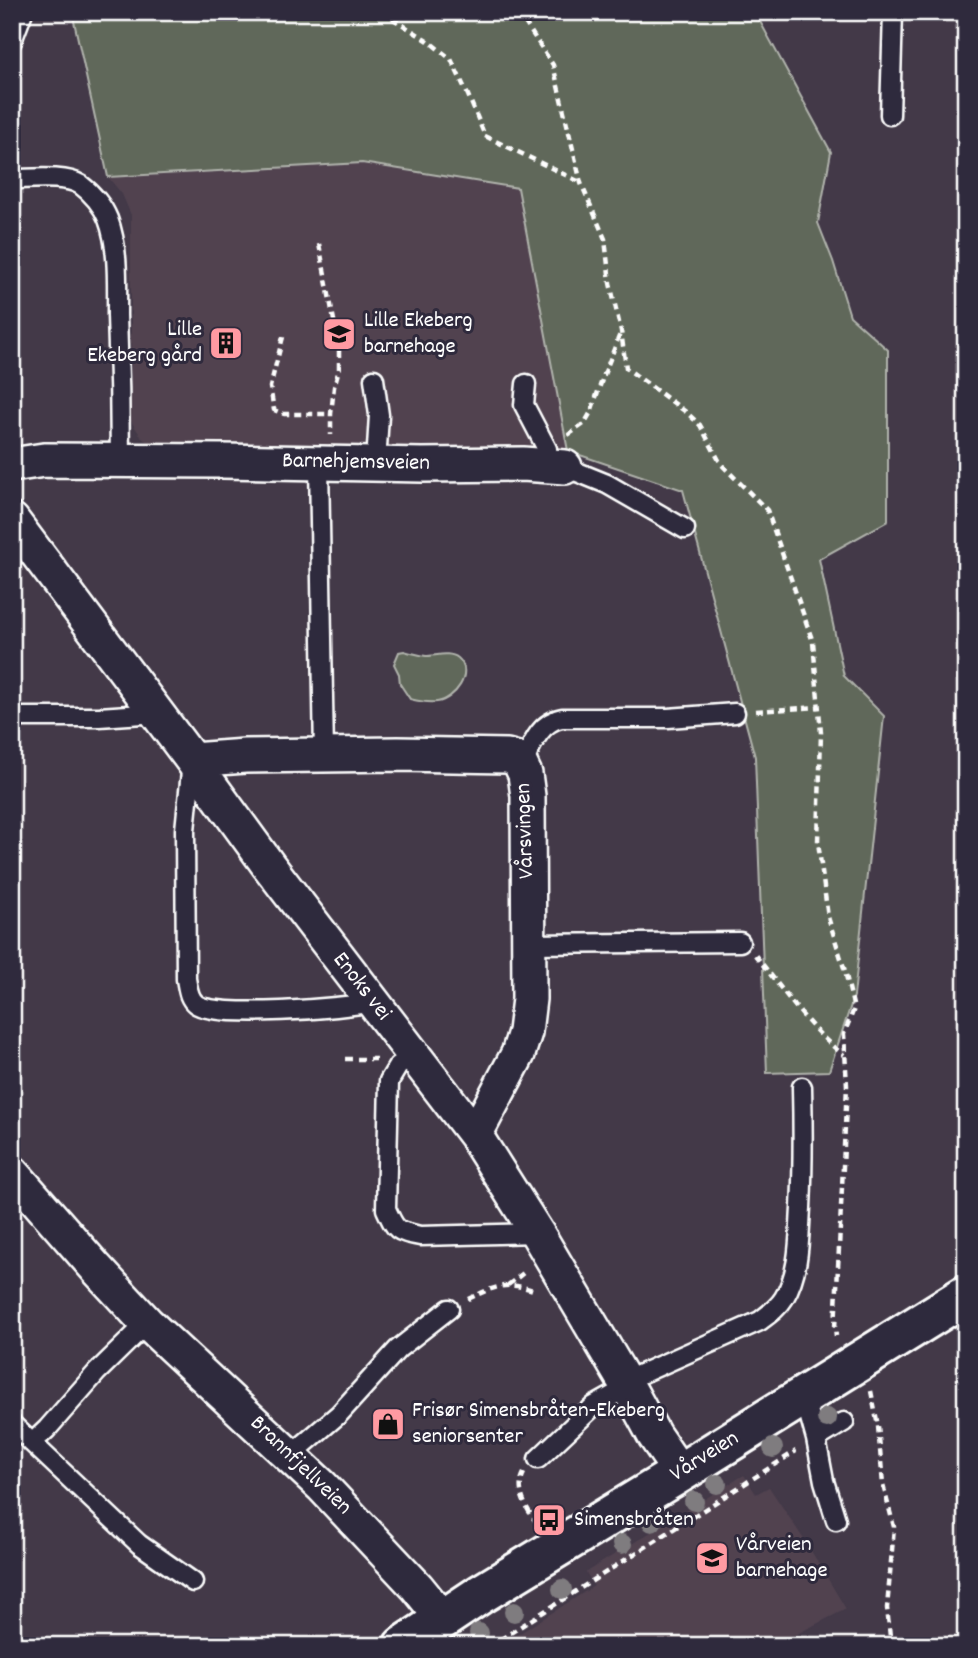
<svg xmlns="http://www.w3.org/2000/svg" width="978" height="1658" viewBox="0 0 978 1658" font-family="Dekko,sans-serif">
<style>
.built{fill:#514350}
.green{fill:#60675a;stroke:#b0b3ac;stroke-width:2}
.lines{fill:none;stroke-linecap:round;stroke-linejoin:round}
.lane-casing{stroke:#fff;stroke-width:23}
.street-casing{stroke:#fff;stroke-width:38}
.secondary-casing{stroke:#fff;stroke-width:44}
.path{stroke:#fff;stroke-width:4.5;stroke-dasharray:7 5;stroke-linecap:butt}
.lane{stroke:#2f2a3d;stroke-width:18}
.street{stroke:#2f2a3d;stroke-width:33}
.secondary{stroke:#2f2a3d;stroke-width:38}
.tree{fill:#7f7c7f}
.labels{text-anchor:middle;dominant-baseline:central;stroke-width:6;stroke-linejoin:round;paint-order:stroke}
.poi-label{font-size:23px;fill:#fff;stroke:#2f2a3d;text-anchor:start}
.street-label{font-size:23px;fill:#fff;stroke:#2f2a3d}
</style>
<rect width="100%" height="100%" fill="#433948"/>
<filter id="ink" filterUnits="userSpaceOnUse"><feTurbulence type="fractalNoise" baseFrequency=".0143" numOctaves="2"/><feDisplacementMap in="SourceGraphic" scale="14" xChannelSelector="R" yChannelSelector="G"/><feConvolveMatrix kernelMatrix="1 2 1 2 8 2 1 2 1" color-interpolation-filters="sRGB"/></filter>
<g filter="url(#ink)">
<path class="built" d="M 362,163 L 518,188 L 568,451 L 154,446 L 143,439 L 131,421 L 131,215 L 122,194 L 108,177 Z
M 744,1475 L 756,1494 L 769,1487 L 807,1544 L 846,1609 L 773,1646 L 758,1642 L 749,1646 L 500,1646 L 594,1586 L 586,1572 Z"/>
<path class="green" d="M 72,12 L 756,12 L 757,16 L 831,152 L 818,223 L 833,261 L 850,316 L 888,350 L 888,521 L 819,559 L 844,676 L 884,716 L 854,996 L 829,1071 L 767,1073 L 755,757 L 683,490 L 568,451 L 518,188 L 362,163 L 108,177 Z
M 404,651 C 411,653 419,655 426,656 C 436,656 449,651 458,658 C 475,673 454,700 437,702 C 429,703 418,701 410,699 L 400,684 L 399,674 L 394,664 L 399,652 Z"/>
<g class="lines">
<g class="lane-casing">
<path id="lane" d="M 12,41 L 23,12
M 890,115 L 893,12
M 12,179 C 31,179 65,175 81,185 C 92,193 103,206 108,219 C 119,248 117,284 117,315 C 119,364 120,412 120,461
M 374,379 L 379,415 L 376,464
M 526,384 L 524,405 L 547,449 L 546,465
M 319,464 L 324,755
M 565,467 L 607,484 L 685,529
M 12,717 L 99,717 L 158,713
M 192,762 L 185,830 L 186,979 C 188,988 188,998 196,1004 C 215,1019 345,1008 373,1002
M 522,766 C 531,747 539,722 562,718 L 668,718 L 735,713
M 529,944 L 740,942
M 414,1055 L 398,1066 L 389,1081 L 386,1209 C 396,1231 396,1231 420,1236 L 537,1233
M 625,1381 L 760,1321 C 769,1314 778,1308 784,1298 C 800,1271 799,1238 801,1208 C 803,1168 803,1128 802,1087
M 804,1396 L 816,1439 L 824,1481 L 836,1520
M 12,1424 L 139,1544 L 193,1582
M 816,1439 L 844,1422
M 32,1443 L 47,1429 L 97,1372 L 147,1323
M 290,1456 L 339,1414 L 398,1349 L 449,1309
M 538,1459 L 594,1406 L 628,1387"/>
</g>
<g class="street-casing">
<path id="street" d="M 12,465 L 44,460 L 222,461 L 422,465 L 523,464 L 565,467
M 12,520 L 192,760 L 269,866 L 475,1135 L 537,1233 L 628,1387 L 654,1435 L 680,1473
M 192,760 L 245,756 L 398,754 L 507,756 L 518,759 L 525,774 L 528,796 L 529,999 L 525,1032 L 518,1054 L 475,1135
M 12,1172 L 96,1268 L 147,1323 L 322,1486 L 417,1587 L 443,1619"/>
</g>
<g class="secondary-casing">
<path id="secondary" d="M 403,1646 L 481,1594 L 680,1473 L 966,1295"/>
</g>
<path class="path" d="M 382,12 L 427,40 L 451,59 L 468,95 L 485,136 L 580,182
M 518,12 L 553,65 L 581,183 L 605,239 L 610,283 L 621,331 L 626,368 L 686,412 L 700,425 L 721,464 L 767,510 L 813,642 L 821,733 L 818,842 L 828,917 L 845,971 L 854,1009 L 844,1034 L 847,1086 L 835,1328 L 836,1336
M 319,244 L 339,346 L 339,369 L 334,387 L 331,414 L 331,435
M 283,337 L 270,387 L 274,410 L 284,414 L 331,414
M 568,435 L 584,424 L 591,412 L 603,377 L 620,334
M 756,711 L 818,707
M 755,955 C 784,990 807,1028 844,1055
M 345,1059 L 377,1059
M 508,1285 L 526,1271
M 468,1299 C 494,1287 505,1281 533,1290
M 871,1391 L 878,1426 L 883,1485 L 894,1527 L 887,1608 L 891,1646
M 524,1473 C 515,1490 526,1508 536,1522
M 490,1646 L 796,1451"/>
<use href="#lane" class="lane"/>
<use href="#street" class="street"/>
<use href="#secondary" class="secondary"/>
</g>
<g class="tree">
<circle cx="827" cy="1418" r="10"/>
<circle cx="773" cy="1448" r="10"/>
<circle cx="717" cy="1484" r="10"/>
<circle cx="694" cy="1501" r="10"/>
<circle cx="652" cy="1522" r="10"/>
<circle cx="622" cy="1544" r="10"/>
<circle cx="562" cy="1589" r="10"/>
<circle cx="514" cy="1612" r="10"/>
<circle cx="479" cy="1633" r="10"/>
</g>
</g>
<defs>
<g id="school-square" transform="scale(1.75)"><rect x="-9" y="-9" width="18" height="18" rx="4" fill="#ff9aa2" stroke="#2f2a3d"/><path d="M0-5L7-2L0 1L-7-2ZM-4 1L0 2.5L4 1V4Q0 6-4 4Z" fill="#111"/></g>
<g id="building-square" transform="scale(1.75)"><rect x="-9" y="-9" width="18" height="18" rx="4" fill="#ff9aa2" stroke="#2f2a3d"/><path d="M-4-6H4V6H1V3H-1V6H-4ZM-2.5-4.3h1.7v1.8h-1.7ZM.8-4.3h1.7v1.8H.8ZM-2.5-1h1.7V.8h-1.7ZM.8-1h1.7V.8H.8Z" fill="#111"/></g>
<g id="shop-square" transform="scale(1.75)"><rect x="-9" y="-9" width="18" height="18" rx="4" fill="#ff9aa2" stroke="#2f2a3d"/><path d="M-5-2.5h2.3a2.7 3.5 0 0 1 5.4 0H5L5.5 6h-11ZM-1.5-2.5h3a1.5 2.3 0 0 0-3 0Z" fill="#111"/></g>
<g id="bus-square" transform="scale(1.75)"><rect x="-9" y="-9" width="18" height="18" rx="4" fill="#ff9aa2" stroke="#2f2a3d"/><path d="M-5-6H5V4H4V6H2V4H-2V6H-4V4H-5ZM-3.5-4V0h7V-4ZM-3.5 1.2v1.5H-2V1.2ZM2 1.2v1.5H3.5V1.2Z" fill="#111"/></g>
</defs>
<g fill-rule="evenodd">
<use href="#school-square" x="339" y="334"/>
<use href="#building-square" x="226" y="343"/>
<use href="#shop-square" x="388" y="1424"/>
<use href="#bus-square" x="549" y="1520"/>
<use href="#school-square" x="712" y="1558"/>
</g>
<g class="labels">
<g class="poi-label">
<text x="364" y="321">Lille Ekeberg<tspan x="364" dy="26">barnehage</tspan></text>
<text x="202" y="330" text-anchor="end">Lille<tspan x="202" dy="26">Ekeberg gård</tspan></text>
<text x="412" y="1411">Frisør Simensbråten-Ekeberg<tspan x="412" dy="26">seniorsenter</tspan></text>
<text x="574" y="1520">Simensbråten</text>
<text x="736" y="1545">Vårveien<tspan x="736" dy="26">barnehage</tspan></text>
</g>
<g class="street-label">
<text transform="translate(356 463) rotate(1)">Barnehjemsveien</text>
<text transform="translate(526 831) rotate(-92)">Vårsvingen</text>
<text transform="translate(361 987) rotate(52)">Enoks vei</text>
<text transform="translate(705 1457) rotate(-32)">Vårveien</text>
<text transform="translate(300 1466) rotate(44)">Brannfjellveien</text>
</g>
</g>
<rect width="978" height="1658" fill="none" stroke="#2f2a3d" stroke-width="42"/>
<rect x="21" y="21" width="936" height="1616" fill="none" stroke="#fff" stroke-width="2.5" filter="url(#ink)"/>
</svg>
